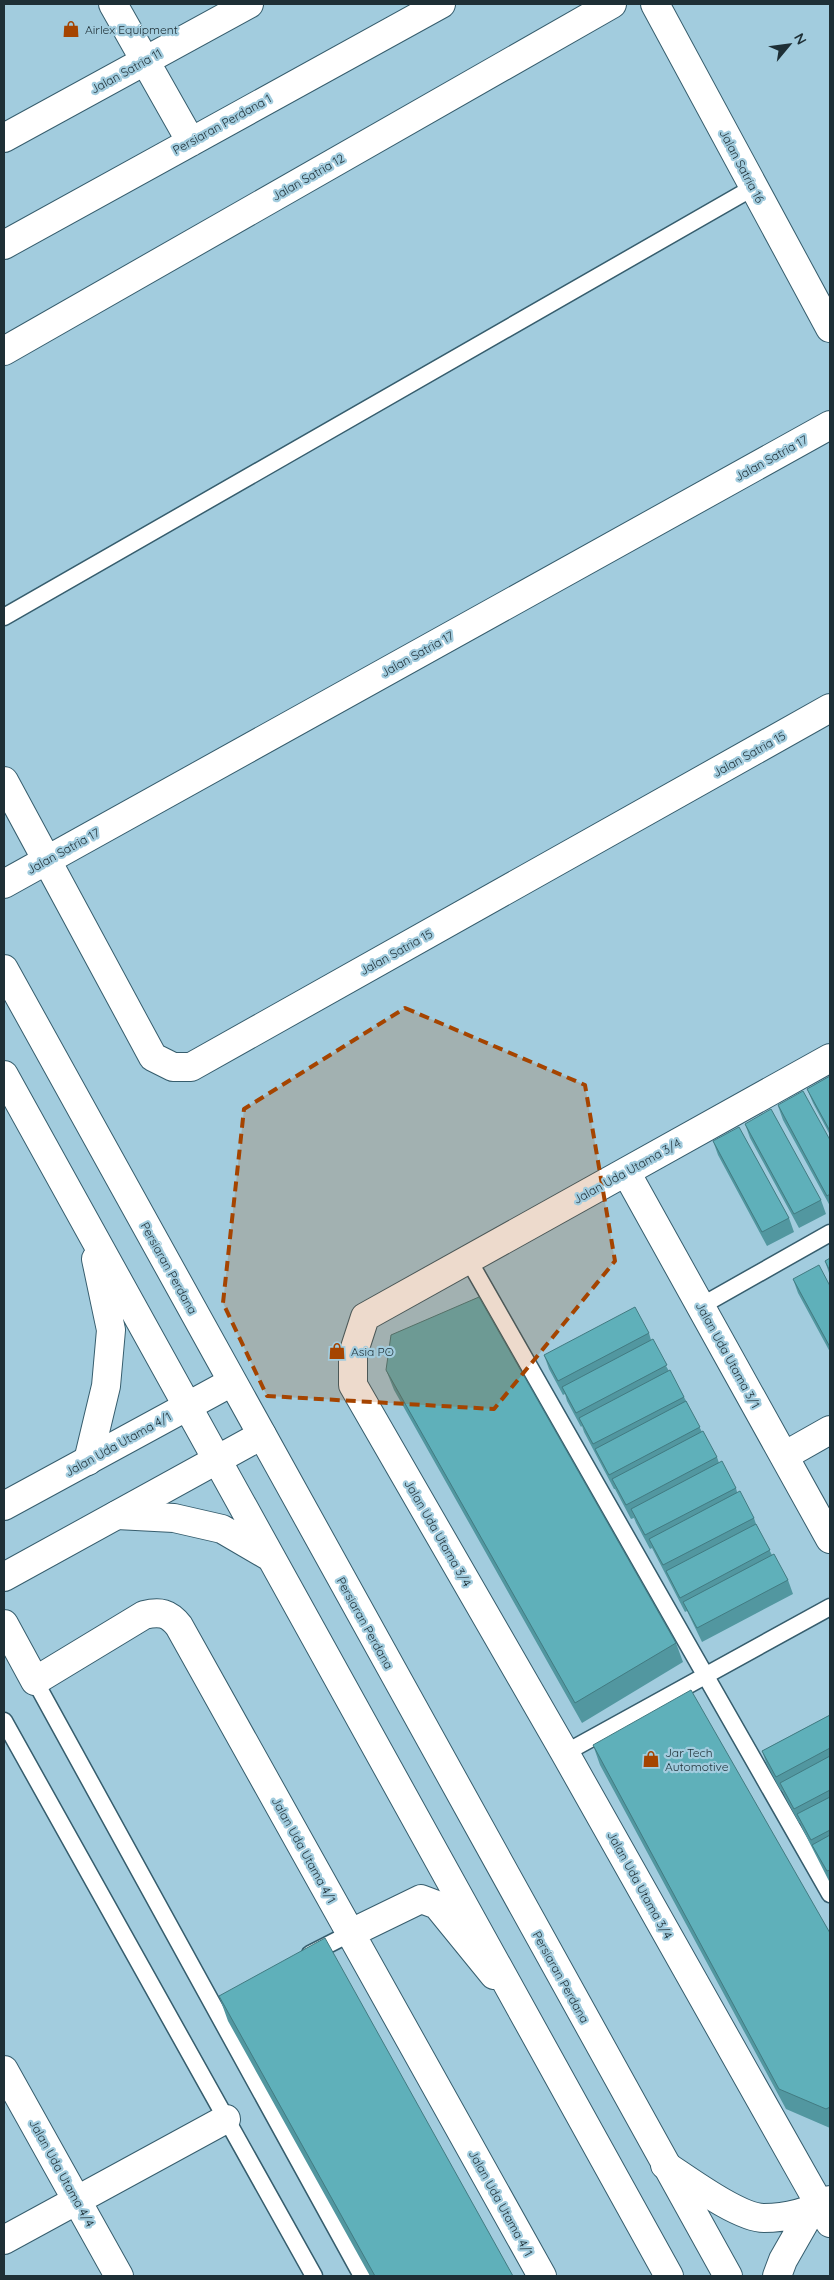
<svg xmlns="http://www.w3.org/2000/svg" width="834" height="2280" viewBox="0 0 834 2280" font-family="Quicksand,sans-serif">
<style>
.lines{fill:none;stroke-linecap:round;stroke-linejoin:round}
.service-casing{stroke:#365d6d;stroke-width:19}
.minor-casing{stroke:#365d6d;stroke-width:30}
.tertiary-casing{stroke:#365d6d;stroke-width:30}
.secondary-casing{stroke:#365d6d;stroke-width:30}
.service{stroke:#fff;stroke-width:16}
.minor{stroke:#fff;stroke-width:28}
.tertiary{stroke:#fff;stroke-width:28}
.secondary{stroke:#fff;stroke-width:28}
.wall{fill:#5297a0}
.building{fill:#5fb0ba;stroke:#427b82}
.marked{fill:#a54400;fill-opacity:0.2;stroke:#a54400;stroke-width:4;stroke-dasharray:10 6;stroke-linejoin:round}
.labels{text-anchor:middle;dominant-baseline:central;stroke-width:4.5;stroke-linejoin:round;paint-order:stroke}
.poi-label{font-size:12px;fill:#1e2f36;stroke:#a2ccde;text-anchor:start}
.street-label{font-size:12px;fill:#1e2f36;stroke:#a2ccde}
</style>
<rect width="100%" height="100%" fill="#a2ccde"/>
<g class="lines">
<g class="service-casing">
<path id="service" d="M 4,617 L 754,187
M 468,1259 L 830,1894
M 701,1306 L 830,1233
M 35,1681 L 362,2276
M 4,1721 L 314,2276
M 565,1753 L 830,1607
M 310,1954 L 351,1933"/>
</g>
<g class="minor-casing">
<path id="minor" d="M 113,4 L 191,142
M 655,4 L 830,328
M 4,138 L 249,4
M 4,245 L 441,4
M 4,351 L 612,4
M 4,781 L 153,1057 L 173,1067 L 191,1067 L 830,708
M 4,884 L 830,425
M 830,1058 L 365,1317 L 353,1354 L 353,1385 L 565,1753 L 830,2223
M 626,1172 L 830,1539
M 784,1456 L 830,1430
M 4,1624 L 35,1681 L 144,1615 C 160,1611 169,1613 179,1626 L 542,2276
M 351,1933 L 421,1899 L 437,1905 L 494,1975
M 4,2070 L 119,2276
M 665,2165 C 688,2180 739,2218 764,2218 C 787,2218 811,2211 830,2200
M 4,2240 L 226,2119
M 777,2276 L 783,2260 L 811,2211"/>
</g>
<g class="tertiary-casing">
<path id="tertiary" d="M 4,1506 L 232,1382
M 4,1577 L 262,1435"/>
</g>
<g class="secondary-casing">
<path id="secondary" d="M 4,969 L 728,2276
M 4,1075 L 669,2276
M 88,1461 L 106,1386 L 111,1330 L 96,1259
M 117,1515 L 174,1518 L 222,1529 L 270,1557"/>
</g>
<use href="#service" class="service"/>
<use href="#minor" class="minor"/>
<use href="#tertiary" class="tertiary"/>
<use href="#secondary" class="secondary"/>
</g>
<path class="wall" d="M 830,1076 L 830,1135 L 813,1103 L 807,1089 Z
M 778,1106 L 830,1140 L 830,1206 L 783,1120 Z
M 745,1124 L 821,1200 L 826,1214 L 799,1228 L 750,1138 Z
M 713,1141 L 789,1218 L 794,1232 L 767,1246 L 718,1155 Z
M 830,1258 L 830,1276 L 825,1261 Z
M 793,1279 L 830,1286 L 830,1352 L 798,1293 Z
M 649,1333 L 651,1340 L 684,1397 L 702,1432 L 717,1457 L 719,1463 L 736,1488 L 737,1492 L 754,1518 L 756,1524 L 772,1555 L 788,1580 L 793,1594 L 702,1642 L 687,1611 L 685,1612 L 652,1548 L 650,1549 L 636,1523 L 634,1518 L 631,1519 L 615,1489 L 614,1489 L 584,1432 L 582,1426 L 581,1427 L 567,1401 L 565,1394 L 563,1395 L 549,1369 L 544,1355 Z
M 386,1370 L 676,1643 L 683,1662 L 582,1723 L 394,1390 Z
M 830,1715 L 830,1883 L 802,1828 L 800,1823 L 799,1823 L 785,1797 L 782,1790 L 781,1791 L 767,1765 L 762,1751 Z
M 593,1745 L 830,1933 L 830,2128 L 786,2109 L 600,1765 Z
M 219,1996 L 513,2276 L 370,2276 L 228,2021 Z"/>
<path class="building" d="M 830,1076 L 830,1131 L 807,1089 Z
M 803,1091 L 830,1140 L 830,1194 L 827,1196 L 778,1105 Z
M 771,1109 L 821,1200 L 794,1214 L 745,1124 Z
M 739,1127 L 789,1218 L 762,1232 L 713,1141 Z
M 830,1258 L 830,1271 L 825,1261 Z
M 819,1265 L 830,1286 L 830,1347 L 793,1279 Z
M 479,1297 L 676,1643 L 575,1703 L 386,1370 L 391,1335 Z
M 635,1307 L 649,1333 L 558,1381 L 544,1355 Z
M 653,1339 L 667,1365 L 576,1413 L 562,1387 Z
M 670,1370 L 684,1397 L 593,1444 L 579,1418 Z
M 686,1401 L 700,1427 L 609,1475 L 595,1449 Z
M 703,1431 L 717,1457 L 626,1505 L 612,1479 Z
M 722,1461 L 736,1488 L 645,1535 L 631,1509 Z
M 740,1491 L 754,1518 L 663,1565 L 649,1539 Z
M 756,1524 L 770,1550 L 680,1598 L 666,1571 Z
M 774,1554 L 788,1580 L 697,1628 L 683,1602 Z
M 691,1690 L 830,1933 L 830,2107 L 826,2109 L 779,2089 L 593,1745 Z
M 830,1715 L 830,1748 L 776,1777 L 762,1751 Z
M 830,1756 L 830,1790 L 794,1809 L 780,1783 Z
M 830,1797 L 830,1830 L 811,1840 L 797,1814 Z
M 830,1835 L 830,1870 L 827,1871 L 812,1845 Z
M 325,1938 L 513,2276 L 375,2276 L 219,1996 Z"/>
<path class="marked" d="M 405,1008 L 585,1085 L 615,1261 L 494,1409 L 267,1396 L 223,1303 L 244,1109 Z"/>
<defs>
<g id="shop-bare" transform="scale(1.35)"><path d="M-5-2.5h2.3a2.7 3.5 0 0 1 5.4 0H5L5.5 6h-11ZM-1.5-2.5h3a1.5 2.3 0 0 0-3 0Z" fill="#a54400" stroke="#a2ccde" stroke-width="2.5" paint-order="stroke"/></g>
</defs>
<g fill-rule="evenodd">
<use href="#shop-bare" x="71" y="29"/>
<use href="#shop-bare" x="337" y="1351"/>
<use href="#shop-bare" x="651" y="1759"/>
</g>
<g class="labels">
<g class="poi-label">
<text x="85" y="29">Airlex Equipment</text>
<text x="351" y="1351">Asia PO</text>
<text x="665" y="1752">Jar Tech<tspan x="665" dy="14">Automotive</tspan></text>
</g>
<g class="street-label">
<text transform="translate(126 71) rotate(-29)">Jalan Satria 11</text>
<text transform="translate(222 124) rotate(-29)">Persiaran Perdana 1</text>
<text transform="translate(742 166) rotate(62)">Jalan Satria 16</text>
<text transform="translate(308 177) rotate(-30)">Jalan Satria 12</text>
<text transform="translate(771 458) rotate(-29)">Jalan Satria 17</text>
<text transform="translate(417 654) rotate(-29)">Jalan Satria 17</text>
<text transform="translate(749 754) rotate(-29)">Jalan Satria 15</text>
<text transform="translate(63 851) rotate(-29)">Jalan Satria 17</text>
<text transform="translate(396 952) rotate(-29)">Jalan Satria 15</text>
<text transform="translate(627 1171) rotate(-29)">Jalan Uda Utama 3/4</text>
<text transform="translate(169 1268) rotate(61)">Persiaran Perdana</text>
<text transform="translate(728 1355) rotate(61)">Jalan Uda Utama 3/1</text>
<text transform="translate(118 1444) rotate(-29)">Jalan Uda Utama 4/1</text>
<text transform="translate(438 1533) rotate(60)">Jalan Uda Utama 3/4</text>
<text transform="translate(365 1623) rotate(61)">Persiaran Perdana</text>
<text transform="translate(304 1850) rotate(61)">Jalan Uda Utama 4/1</text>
<text transform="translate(640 1885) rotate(61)">Jalan Uda Utama 3/4</text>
<text transform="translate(561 1977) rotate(61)">Persiaran Perdana</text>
<text transform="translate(62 2173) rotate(61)">Jalan Uda Utama 4/4</text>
<text transform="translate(501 2203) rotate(61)">Jalan Uda Utama 4/1</text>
</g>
</g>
<rect width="834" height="2280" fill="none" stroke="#1e2f36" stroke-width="10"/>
<g transform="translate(789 45) rotate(61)" stroke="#a2ccde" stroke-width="4" paint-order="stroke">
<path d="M0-4L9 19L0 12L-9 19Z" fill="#1e2f36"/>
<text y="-8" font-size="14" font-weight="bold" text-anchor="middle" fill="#1e2f36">N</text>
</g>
</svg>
